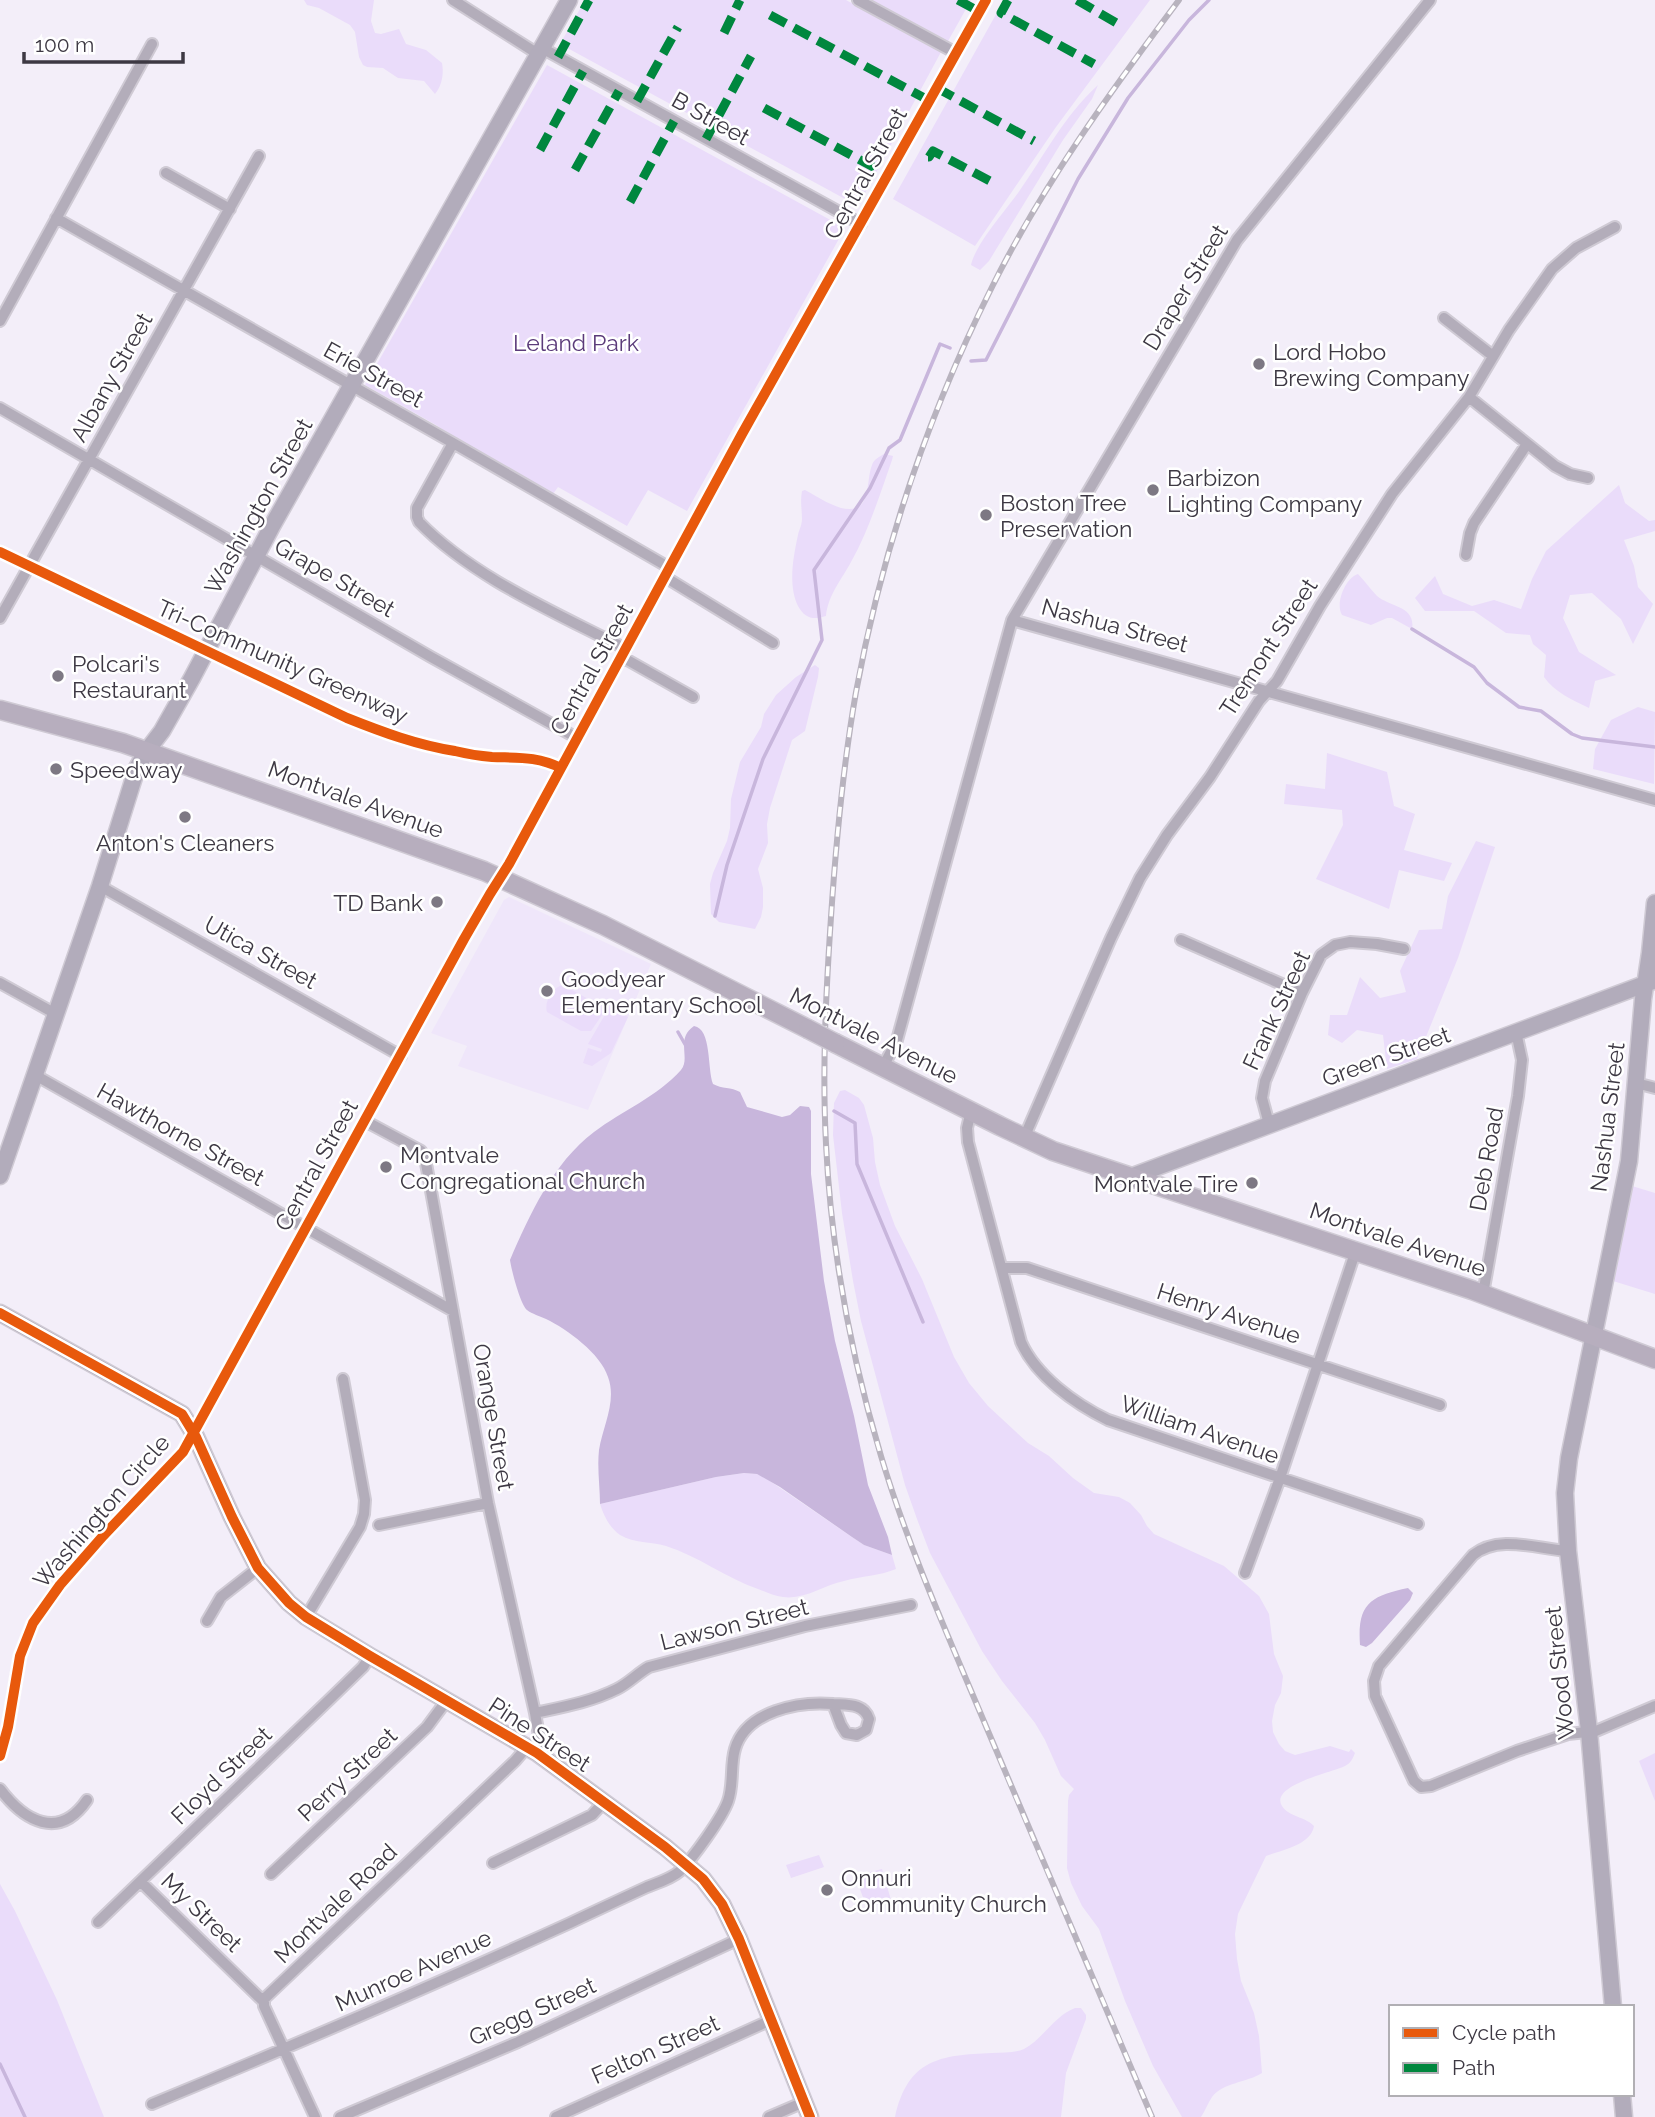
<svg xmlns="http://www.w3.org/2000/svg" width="1655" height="2117" viewBox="0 0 1655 2117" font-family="Raleway,sans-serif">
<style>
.built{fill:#efe6fa}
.green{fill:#eadcfa}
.water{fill:#c8b6dc}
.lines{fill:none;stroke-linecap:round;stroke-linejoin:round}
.stream{stroke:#c8b6dc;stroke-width:3.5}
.street-casing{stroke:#cfcad4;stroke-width:14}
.secondary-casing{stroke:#cfcad4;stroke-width:19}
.primary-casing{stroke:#cfcad4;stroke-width:21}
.street{stroke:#b3adba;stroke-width:10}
.secondary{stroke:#b2acbb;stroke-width:16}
.primary{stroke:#b7aebe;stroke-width:18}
.rail-casing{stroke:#b8b3be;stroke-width:6}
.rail{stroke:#fff;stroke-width:3.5;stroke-dasharray:10;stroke-linecap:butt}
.primary-bridge-casing{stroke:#cfcad4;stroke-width:21;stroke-linecap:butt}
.primary-bridge{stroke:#b7aebe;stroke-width:18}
.quiet{stroke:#00873e;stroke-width:9;stroke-dasharray:18 9;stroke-linecap:butt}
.cycleway-casing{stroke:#fff;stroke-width:15}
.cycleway{stroke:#e8590c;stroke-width:10}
.poi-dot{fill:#7d7883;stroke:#fff;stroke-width:2.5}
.labels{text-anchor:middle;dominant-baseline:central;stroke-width:5;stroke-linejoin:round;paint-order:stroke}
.street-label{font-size:23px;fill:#3d3843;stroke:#fff}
.park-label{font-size:23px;fill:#5b3b7a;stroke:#fff}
.poi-label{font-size:23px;fill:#3d3843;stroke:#fff;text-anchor:start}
</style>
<rect width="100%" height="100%" fill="#f3eef9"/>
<path class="built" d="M 509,897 L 651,964 L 588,1110 L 458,1066 L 467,1046 L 431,1033 L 504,900 Z"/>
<path class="green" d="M 304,0 L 374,0 L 371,21 L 375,33 L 381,34 L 399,29 L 406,44 L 426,50 L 442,63 C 444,74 442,86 435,94 L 424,81 L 398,78 L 383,68 L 367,67 L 363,65 L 359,57 L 355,32 L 350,25 L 319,8 L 307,5 Z
M 585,0 L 846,0 L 941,52 L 858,206 L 560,44 Z
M 868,0 L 971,0 L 947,43 Z
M 1004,0 L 1150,0 L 1056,127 L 975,246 L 893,199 Z
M 547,65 L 845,228 L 687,511 L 648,490 L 627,526 L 558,487 L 553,494 L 543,488 L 467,446 L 436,425 L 365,385 Z
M 1098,85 L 1092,99 L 1063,140 L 989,261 L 980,270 L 971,265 C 975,245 1005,211 1018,193 C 1044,156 1064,116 1098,85 Z
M 884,454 L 893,456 L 892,460 C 880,494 869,530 851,562 C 842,579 828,595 826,616 C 814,620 805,619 798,606 C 788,585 793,558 798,535 C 799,530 802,525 802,519 C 802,510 800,501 802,491 L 805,490 C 816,496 828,504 841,508 C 873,515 865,483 872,465 C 874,459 879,457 884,454 Z
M 1619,485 L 1625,503 L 1649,521 L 1655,520 L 1655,531 L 1624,540 L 1634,566 L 1638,587 L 1653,604 L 1633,644 L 1621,619 L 1592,593 L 1570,595 L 1563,618 L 1579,652 L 1616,675 L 1595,681 L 1589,708 C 1573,700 1554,692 1544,677 L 1546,655 L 1533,644 L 1530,635 L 1506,633 L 1474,611 L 1425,611 L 1415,598 L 1435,576 L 1443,594 L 1472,606 L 1494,600 L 1521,609 L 1532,579 L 1546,551 Z
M 1358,574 C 1365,581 1370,589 1377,596 C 1390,607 1416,606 1412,629 L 1392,618 L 1387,618 L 1371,625 L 1342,615 C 1335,604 1345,578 1358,574 Z
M 815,665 L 819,668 L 818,677 L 805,731 L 792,740 L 770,808 L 767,824 L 768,843 L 758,869 L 763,888 L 763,907 L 761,917 L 755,929 L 719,922 L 711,914 L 710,884 L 713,873 L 727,841 L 730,828 L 731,799 L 740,762 L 761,727 L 764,714 L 776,695 L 796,677 Z
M 1638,707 L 1655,712 L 1654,784 L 1593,769 L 1595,749 L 1611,720 Z
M 1327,753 L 1387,772 L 1394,806 L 1415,814 L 1404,850 L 1452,863 L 1444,881 L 1399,870 L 1389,909 L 1316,879 L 1343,825 L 1342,810 L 1284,804 L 1286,784 L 1325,789 Z
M 1476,841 L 1495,847 L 1458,958 L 1417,1059 L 1387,1069 L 1383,1035 L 1357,1030 L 1342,1043 L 1328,1035 L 1330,1015 L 1347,1015 L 1360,977 L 1380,998 L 1406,992 L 1400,971 L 1419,930 L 1442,929 L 1448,896 Z
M 563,985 L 601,1006 L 602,1015 L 591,1031 L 581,1031 L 547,1012 C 544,1002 552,987 563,985 Z
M 610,1006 L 628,1017 L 611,1053 L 592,1066 L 583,1063 L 588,1048 L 601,1052 L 602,1049 L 588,1044 Z
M 845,1090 L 859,1098 L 864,1105 L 873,1138 L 875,1162 L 880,1185 L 895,1226 L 922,1279 L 954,1357 L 969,1383 L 988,1406 L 1028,1443 L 1049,1456 L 1073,1478 L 1094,1493 L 1119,1497 L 1130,1503 L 1141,1515 L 1147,1526 L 1154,1534 L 1224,1566 L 1259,1596 L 1269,1614 L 1274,1654 L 1283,1676 L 1281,1693 L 1275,1705 L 1272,1721 L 1273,1732 L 1279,1744 L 1285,1751 L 1295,1755 L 1330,1746 L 1349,1752 L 1351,1749 L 1355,1753 C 1353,1758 1351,1763 1345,1766 C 1334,1772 1269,1785 1282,1806 C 1289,1817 1306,1817 1314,1826 C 1311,1845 1282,1850 1266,1856 L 1238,1914 L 1235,1934 L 1237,1959 L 1241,1981 L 1254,2013 L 1259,2036 L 1262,2073 C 1246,2083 1224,2082 1212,2097 C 1208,2103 1205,2111 1201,2117 L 1182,2117 L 1153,2066 L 1125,2001 L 1099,1929 L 1082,1906 L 1071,1883 L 1067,1868 L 1068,1801 L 1069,1795 L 1074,1789 L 1061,1776 L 1045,1740 L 1035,1723 L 1002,1681 L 982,1651 L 930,1553 L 917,1519 L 905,1485 L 861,1321 L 853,1281 L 842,1213 L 833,1135 L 834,1103 L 840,1091 Z
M 1632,1186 L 1655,1193 L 1655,1294 L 1613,1281 Z
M 744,1473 L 757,1474 L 764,1477 L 852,1537 L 864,1545 L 892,1555 L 896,1569 C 879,1576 862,1576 844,1581 C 824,1585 805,1600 783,1597 C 774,1596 766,1592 758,1589 C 726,1578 698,1556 666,1546 C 650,1541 635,1544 620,1535 C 609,1527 604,1516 600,1504 L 716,1477 Z
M 1655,1753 L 1655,1801 L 1639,1761 Z
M 819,1855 L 824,1867 L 791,1878 L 786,1865 Z
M 882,1869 L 891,1900 L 867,1908 L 855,1876 Z
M 0,1884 L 15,1911 L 57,2000 L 104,2117 L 0,2117 Z
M 1075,2008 L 1081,2008 L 1086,2015 L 1086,2019 L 1066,2073 L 1061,2117 L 895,2117 C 908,2059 940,2055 992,2053 C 1003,2052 1015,2053 1024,2049 C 1043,2039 1054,2016 1075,2008 Z"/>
<path class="water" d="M 694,1026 C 712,1029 707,1068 713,1084 C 722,1089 731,1087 740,1092 L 747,1107 L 782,1117 L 790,1115 L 800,1106 L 809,1107 L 811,1111 L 811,1174 L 824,1281 L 835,1341 L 854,1416 L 868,1485 L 888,1537 L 892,1555 L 864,1545 L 852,1537 L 780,1487 L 757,1474 L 744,1473 L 716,1477 L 600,1504 C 600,1487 597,1468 599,1450 C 603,1426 617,1401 608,1377 C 601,1354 567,1329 546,1319 C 540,1316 532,1314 527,1310 C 520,1304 511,1268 510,1260 C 530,1214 553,1163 594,1132 C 622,1111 658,1096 681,1070 C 691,1058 675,1039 694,1026 Z
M 1408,1588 L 1413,1593 L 1410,1600 L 1372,1643 L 1366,1647 L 1360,1645 C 1357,1603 1371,1596 1408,1588 Z"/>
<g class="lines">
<path class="stream" d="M 971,361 L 986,360 L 1078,179 L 1128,98 L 1189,20 L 1209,0
M 1412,629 L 1474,667 L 1487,683 L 1519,707 L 1541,711 L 1572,734 L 1582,738 L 1655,747
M 715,916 L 727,865 L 763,759 L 822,640 L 814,570 L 870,488 L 889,448 L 900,440 L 940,344 L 950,348
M 678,1032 L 686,1046
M 834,1111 L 855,1123 L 857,1164 L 923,1322
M 0,2064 L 25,2117"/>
<g class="street-casing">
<path id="street" d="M 453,0 L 538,54
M 858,0 L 956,53
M 542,48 L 861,224
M 166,173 L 230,209
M 56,218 L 453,443 L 670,568
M 1444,318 L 1493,356
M 0,321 L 152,44
M 1469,397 L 1555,466 L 1570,474 L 1588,478
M 0,408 L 431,657 L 577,738
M 453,443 L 417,508 L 417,517 L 419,522 C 473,578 559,614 626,649
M 1466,555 L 1470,533 L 1474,523 L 1527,444
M 665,577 L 773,643
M 0,618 L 259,156
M 1012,620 L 1237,240 L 1430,0
M 622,657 L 693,697
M 100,886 L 401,1056
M 1181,940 L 1302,993
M 0,983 L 56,1014
M 883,1067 L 897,1040 L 1012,620 L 1655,800
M 35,1075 L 453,1311
M 1636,1083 L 1655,1088
M 971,1111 L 967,1128 L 968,1142 L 1021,1342 C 1036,1376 1075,1404 1108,1420 L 1418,1524
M 365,1121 L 421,1151 L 425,1158 L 488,1503 L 535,1713 L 539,1736 L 537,1753
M 1269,1124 L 1262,1098 L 1265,1081 L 1302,993 L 1321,955 L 1335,945 L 1350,942 L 1377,944 L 1404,949
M 1024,1138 L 1111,938 L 1140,878 L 1167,835 L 1210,777 L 1259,701 L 1277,681 L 1320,606 L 1392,494 L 1469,397 L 1509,330 L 1552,269 L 1576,248 L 1615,227
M 1002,1268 L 1027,1268 L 1440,1405
M 1483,1294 L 1518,1096 L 1522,1060 L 1516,1032
M 379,1525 L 488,1503
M 1568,1551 C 1537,1549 1499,1534 1473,1555 L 1379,1666 L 1374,1681 L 1375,1696 L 1414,1781 L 1421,1787 L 1431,1786 L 1517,1751 L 1568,1734 L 1596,1731 L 1655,1706
M 1245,1573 L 1280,1478 L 1356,1250
M 306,1617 L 360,1527 L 364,1514 L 365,1500 L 343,1379
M 207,1621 L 221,1597 L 258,1568
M 535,1713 C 563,1707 591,1702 617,1689 C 629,1683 638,1673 649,1667 L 805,1626 L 911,1605
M 0,1756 L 8,1727 L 20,1656 L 33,1623 L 60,1585 L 103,1536 L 183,1452 L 464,939 L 490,894 L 509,864 L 742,434 L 986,0
M 0,1789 C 24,1821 59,1841 87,1800
M 493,1863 L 592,1815 L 604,1802
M 271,1874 L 427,1727 L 447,1700
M 141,1882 L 263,2001
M 98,1922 L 330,1699 L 363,1667 L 370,1656
M 152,2104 C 292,2046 432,1986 570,1923 C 595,1911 621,1899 647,1887 C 657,1883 671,1879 680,1871 C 693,1858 722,1818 728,1801 C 734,1784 730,1766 735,1749 C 746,1711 799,1701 833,1704 L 841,1725 L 846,1733 L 857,1735 L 866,1730 L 869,1719 C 864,1703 847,1705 833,1704
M 315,2117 L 264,2006 L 264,1999 L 515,1761 L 527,1747
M 340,2117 L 518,2042 L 739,1939
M 556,2117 L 771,2020
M 769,2117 L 804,2102"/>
</g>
<g class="secondary-casing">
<path id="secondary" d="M 0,1176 L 100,886 L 137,768 L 146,752 L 162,731 L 192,678 L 272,526 L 569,0
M 1133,1176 L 1653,981
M 0,1313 L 182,1414 L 196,1437 L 232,1517 L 258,1568 L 289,1603 L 306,1617 L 370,1656 L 537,1753 L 665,1847 L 703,1879 L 722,1904 L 739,1939 L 810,2117
M 1613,2007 L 1589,1731 L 1568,1551 L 1565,1493 L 1569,1458 L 1629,1161 L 1643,999 L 1650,953 L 1655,903
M 1622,2094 L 1624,2117"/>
</g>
<g class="primary-casing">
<path id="primary" d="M 0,710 L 123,743 L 484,871 L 603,925 L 808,1029
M 835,1043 L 1000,1126 L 1053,1151 L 1472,1290 L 1655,1359"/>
</g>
<use href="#street" class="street"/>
<use href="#secondary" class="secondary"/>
<use href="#primary" class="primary"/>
<g class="rail-casing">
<path id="rail" d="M 1152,2117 C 1098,1988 1042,1860 988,1731 C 950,1640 909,1550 881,1456 C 851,1356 831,1249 826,1144 C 822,1068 826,992 831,917 C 836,842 843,766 856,692 C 882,551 929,412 993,285 C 1044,183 1111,91 1179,0"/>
</g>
<use href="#rail" class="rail"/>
<g class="primary-bridge-casing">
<path id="primary-bridge" d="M 808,1029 L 835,1043"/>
</g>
<use href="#primary-bridge" class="primary-bridge"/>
<path class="quiet" d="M 958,0 L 980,12
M 1008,0 L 1001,13 L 1094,64
M 1077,0 L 1120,25
M 770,15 L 930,101
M 724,33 L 740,0
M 558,57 L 589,0
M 937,88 L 1034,141
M 637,101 L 678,27
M 764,108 L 888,175
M 706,139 L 751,56
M 540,150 L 583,71
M 928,157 L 929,157 L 933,151 L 992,182
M 575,170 L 619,91
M 630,202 L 674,121"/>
<g class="cycleway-casing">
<path id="cycleway" d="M 0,552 L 347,718 C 382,732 417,745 455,751 C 467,754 480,756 492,757 C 518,758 537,756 561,768
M 0,1313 L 182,1414 L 196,1437 L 232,1517 L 258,1568 L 289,1603 L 306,1617 L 370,1656 L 537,1753 L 665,1847 L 703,1879 L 722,1904 L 739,1939 L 810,2117
M 0,1756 L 8,1727 L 20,1656 L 33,1623 L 60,1585 L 103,1536 L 183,1452 L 464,939 L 490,894 L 509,864 L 742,434 L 986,0"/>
</g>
<use href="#cycleway" class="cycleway"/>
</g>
<g class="poi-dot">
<circle cx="1259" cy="364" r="7"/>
<circle cx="1153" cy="490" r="7"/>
<circle cx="986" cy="515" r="7"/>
<circle cx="58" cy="676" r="7"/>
<circle cx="56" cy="769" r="7"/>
<circle cx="185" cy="817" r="7"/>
<circle cx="437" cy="902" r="7"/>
<circle cx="547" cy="991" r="7"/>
<circle cx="386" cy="1167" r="7"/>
<circle cx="1252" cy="1183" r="7"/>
<circle cx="827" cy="1890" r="7"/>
</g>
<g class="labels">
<g class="street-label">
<text transform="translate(711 118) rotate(29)">B Street</text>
<text transform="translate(865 173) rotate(-61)">Central Street</text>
<text transform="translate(1185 287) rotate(-59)">Draper Street</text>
<text transform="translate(374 374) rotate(29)">Erie Street</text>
<text transform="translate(111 377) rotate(-61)">Albany Street</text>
<text transform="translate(258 506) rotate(-61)">Washington Street</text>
<text transform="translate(335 577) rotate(30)">Grape Street</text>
<text transform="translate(1115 625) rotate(15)">Nashua Street</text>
<text transform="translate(1268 647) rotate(-57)">Tremont Street</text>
<text transform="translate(283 661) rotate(24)">Tri-Community Greenway</text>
<text transform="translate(591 669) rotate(-61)">Central Street</text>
<text transform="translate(356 799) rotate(20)">Montvale Avenue</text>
<text transform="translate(261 952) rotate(29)">Utica Street</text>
<text transform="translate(1276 1010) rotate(-65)">Frank Street</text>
<text transform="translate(874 1035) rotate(27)">Montvale Avenue</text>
<text transform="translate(1386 1056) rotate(-20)">Green Street</text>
<text transform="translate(1607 1117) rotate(-83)">Nashua Street</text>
<text transform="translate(181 1134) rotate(29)">Hawthorne Street</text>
<text transform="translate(1486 1159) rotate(-80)">Deb Road</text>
<text transform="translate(316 1165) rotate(-61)">Central Street</text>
<text transform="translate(1398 1239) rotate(19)">Montvale Avenue</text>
<text transform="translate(1229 1313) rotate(18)">Henry Avenue</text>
<text transform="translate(494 1417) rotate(80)">Orange Street</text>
<text transform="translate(1200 1429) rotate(19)">William Avenue</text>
<text transform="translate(101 1511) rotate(-49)">Washington Circle</text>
<text transform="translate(734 1624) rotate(-14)">Lawson Street</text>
<text transform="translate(1559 1673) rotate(-96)">Wood Street</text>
<text transform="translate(540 1734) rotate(33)">Pine Street</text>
<text transform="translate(347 1774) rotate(-43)">Perry Street</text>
<text transform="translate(221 1775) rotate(-44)">Floyd Street</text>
<text transform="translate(335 1903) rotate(-44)">Montvale Road</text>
<text transform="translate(202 1912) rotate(44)">My Street</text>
<text transform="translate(413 1970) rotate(-24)">Munroe Avenue</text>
<text transform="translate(532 2011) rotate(-24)">Gregg Street</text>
<text transform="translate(655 2049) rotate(-24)">Felton Street</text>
</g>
<g class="park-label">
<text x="576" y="342">Leland Park</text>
</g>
<g class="poi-label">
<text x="1273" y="351">Lord Hobo<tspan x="1273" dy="26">Brewing Company</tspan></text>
<text x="1167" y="477">Barbizon<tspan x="1167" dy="26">Lighting Company</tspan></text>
<text x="1000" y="502">Boston Tree<tspan x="1000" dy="26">Preservation</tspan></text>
<text x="72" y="663">Polcari's<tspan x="72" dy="26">Restaurant</tspan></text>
<text x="70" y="769">Speedway</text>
<text x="185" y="842" text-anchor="middle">Anton's Cleaners</text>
<text x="423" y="902" text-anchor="end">TD Bank</text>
<text x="561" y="978">Goodyear<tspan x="561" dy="26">Elementary School</tspan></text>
<text x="400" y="1154">Montvale<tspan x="400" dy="26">Congregational Church</tspan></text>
<text x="1238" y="1183" text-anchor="end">Montvale Tire</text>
<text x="841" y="1877">Onnuri<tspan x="841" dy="26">Community Church</tspan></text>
</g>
</g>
<rect x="1389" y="2005" width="245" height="91" fill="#ffffff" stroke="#b1afb4" stroke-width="2"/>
<rect x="1403" y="2028" width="35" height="10" fill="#e8590c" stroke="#b1afb4" stroke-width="2"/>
<text x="1452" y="2040" font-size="21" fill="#3d3843">Cycle path</text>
<rect x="1403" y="2063" width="35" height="10" fill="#00873e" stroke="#b1afb4" stroke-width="2"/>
<text x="1452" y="2075" font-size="21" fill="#3d3843">Path</text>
<path d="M24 52v10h159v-10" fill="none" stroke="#3d3843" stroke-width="3.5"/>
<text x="35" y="52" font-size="21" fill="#3d3843" stroke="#ffffff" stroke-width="5" paint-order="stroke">100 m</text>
</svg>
